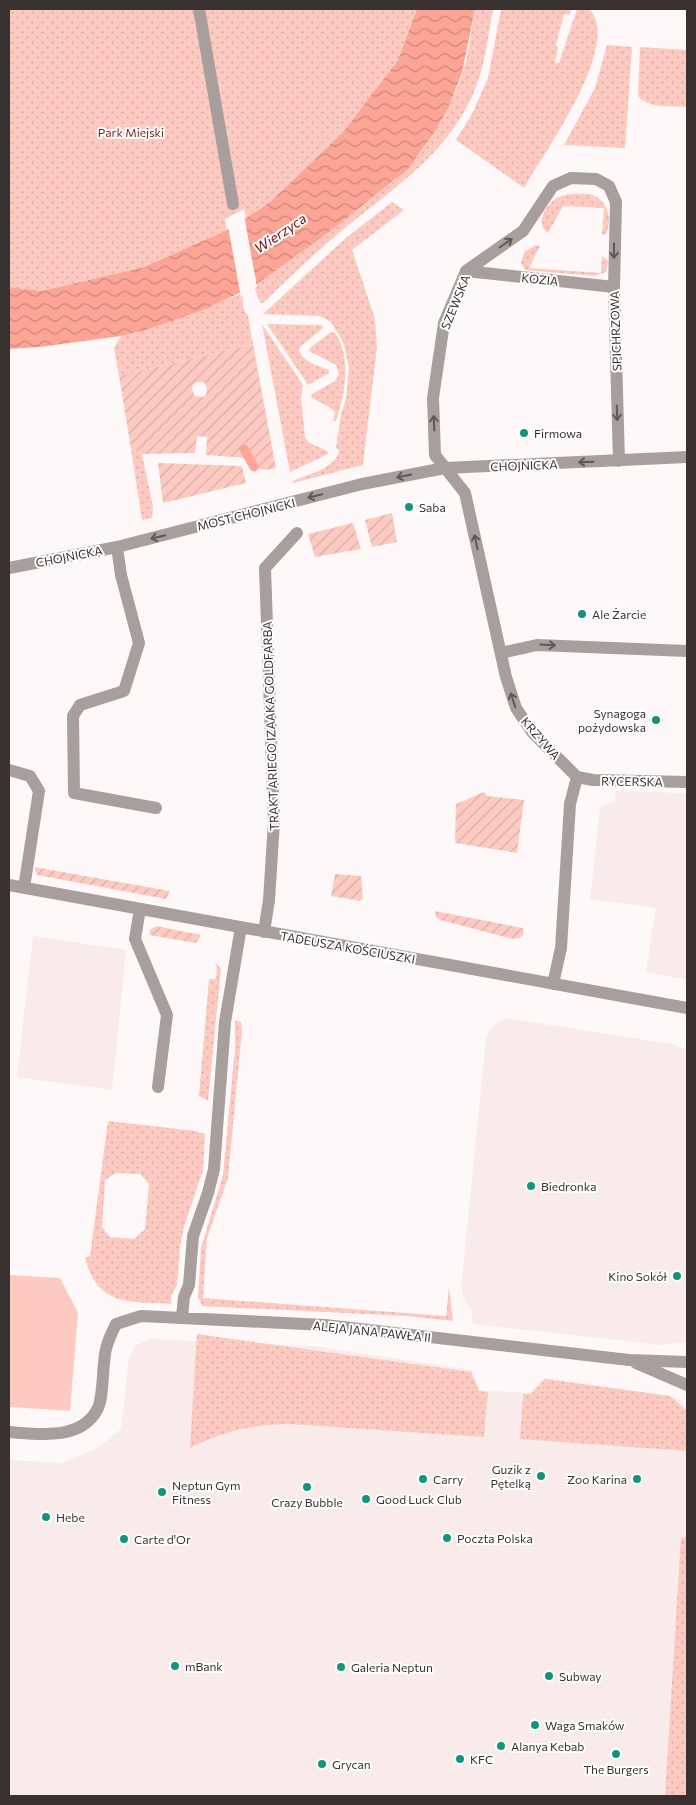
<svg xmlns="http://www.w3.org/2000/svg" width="696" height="1805" viewBox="0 0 696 1805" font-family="Commissioner,sans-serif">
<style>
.built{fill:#f8ebe9}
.grass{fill:url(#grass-dots);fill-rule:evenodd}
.garden{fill:url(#garden-furrows);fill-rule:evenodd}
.pitch{fill:#fdcac1}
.water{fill:url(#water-waves)}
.pier{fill:#fef9f8}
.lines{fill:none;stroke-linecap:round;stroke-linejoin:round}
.stream{stroke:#fca596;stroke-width:9}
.minor{stroke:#a89f9d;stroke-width:12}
.oneway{stroke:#605856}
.poi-dot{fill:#12947e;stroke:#fff;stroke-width:2}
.labels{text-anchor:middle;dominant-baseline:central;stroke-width:4;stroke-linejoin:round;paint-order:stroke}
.park-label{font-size:12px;fill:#821e14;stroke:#fff}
.street-label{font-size:12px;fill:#39312f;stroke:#fff}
.poi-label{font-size:12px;fill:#39312f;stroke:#fff;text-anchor:start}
.water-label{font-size:14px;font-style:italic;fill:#750e07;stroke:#fff}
</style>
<defs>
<pattern id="grass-dots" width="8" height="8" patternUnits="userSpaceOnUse" patternTransform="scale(1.25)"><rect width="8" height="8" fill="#fdcac1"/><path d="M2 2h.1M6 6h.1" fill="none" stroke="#daaea6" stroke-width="1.8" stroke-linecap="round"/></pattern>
<pattern id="garden-furrows" width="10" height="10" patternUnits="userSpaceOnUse" patternTransform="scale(1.25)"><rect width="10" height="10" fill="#fdcac1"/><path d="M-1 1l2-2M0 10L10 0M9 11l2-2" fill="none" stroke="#daaea6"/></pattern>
<pattern id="water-waves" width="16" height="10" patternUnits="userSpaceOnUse" patternTransform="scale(1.25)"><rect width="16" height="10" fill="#fca596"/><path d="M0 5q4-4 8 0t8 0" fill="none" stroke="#cd877b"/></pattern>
</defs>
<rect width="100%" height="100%" fill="#fef9f8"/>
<path class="built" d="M 615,791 L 687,793 L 687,980 L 646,972 L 656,908 L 590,899 L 600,807 L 615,802 Z
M 33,936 L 126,950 L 112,1090 L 17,1077 Z
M 506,1018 L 672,1044 L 687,1050 L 687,1342 L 663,1345 L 473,1324 L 471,1310 L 464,1298 L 461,1286 L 486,1038 L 491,1028 Z
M 151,1339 L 313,1346 L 471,1370 L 480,1390 L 531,1393 L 544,1378 L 665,1395 L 682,1401 L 687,1410 L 687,1796 L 9,1796 L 9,1460 L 63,1463 L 99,1447 L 121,1429 L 129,1358 L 135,1346 Z"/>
<path class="grass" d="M 9,9 L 417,9 L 398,60 L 343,132 L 270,202 L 246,217 L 244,209 L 225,219 L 227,230 L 144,267 L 42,291 L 9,287 Z
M 475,9 L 493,9 C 488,37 485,67 473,94 C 447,154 394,188 345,228 C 317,251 290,277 263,303 L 260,303 L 254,286 L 395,180 L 418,156 L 434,133 L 459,84 L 467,58 Z
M 501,9 L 571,9 L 570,15 L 564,14 L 556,45 L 558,48 L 555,62 L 559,63 L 577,9 L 589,9 C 624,43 543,154 524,188 L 456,140 L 472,114 L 488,78 Z
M 607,45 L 632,47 L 625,148 L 564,145 L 595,88 Z
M 640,47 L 687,50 L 687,107 C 672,106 648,109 638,96 Z
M 590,194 C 607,199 613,218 606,234 L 602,235 L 604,208 L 563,206 L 548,233 C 533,223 548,200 562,196 C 570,193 581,194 590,194 Z
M 392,202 L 404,210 L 352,250 L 375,319 L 377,347 L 363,465 L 293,483 L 293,481 C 308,474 335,469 339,451 L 336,447 L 341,414 L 346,399 L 349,367 L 343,342 L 331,322 L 320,316 L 263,314 L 346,238 Z
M 536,245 L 540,246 L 529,268 L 601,273 L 602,256 L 608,261 L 606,272 L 594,276 L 525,270 L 521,263 L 524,252 Z
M 243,293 C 243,302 241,309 248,315 L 253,344 L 119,376 L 114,348 L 121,336 L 146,330 Z
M 262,324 L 303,385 L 301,397 L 305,437 L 308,442 L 327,451 L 328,454 L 290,472 Z
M 267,324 L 322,325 L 323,328 L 299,348 C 301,362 317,365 329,370 L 329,373 L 308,385 Z
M 331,332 L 335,333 C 352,358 345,394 336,421 L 333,421 L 335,412 L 332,409 L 311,397 L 312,394 L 335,381 L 339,374 L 336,365 L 309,351 L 310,348 Z
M 131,449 L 142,454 L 153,507 L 152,518 L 142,520 Z
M 214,961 L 221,969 L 208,1101 L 199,1096 L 209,979 L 216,979 L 217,967 Z
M 235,1020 L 241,1022 L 242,1030 L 228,1178 L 207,1238 L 203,1298 L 446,1316 L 449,1287 L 453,1321 L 406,1316 L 202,1306 L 198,1297 L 201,1248 L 223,1175 L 235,1048 Z
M 108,1121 L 196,1131 L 205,1134 L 203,1170 L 184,1227 L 180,1248 L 177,1285 L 171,1296 L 171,1304 C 128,1301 98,1307 85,1258 L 90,1256 ZM 116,1173 L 140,1174 L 149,1184 L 145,1229 L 134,1239 L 110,1237 L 102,1227 L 105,1180 Z
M 197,1334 L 471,1372 L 479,1391 L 488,1392 L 484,1437 L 289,1424 C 250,1425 225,1431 190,1448 Z
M 545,1379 L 670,1396 L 687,1411 L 687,1451 L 520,1439 L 523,1394 L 531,1394 Z
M 681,1537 L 687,1538 L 687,1796 L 665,1796 Z"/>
<path class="garden" d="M 253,344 L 276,468 C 262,471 256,471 248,458 L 206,455 L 207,437 L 197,436 L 195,453 L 142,454 L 131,449 L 119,376 ZM 197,382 L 204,382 C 208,388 208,392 204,397 L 195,396 L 192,389 L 193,385 Z
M 158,463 L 242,466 L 246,483 L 163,503 Z
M 392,513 L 397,542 L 372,547 L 365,520 Z
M 353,523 L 361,549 L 315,557 L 308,534 Z
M 484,792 L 487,796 L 524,800 L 517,853 L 455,843 L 456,804 Z
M 34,867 L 170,891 L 166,899 L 37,875 Z
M 335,874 L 361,876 L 363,898 L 360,901 L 331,896 Z
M 435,911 L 523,928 L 524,934 L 520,938 L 513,939 L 440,920 L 436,917 Z
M 156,926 L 201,935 L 196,943 L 149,935 L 150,930 Z"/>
<path class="pitch" d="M 9,1275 L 60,1278 L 78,1313 L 70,1411 L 9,1407 Z"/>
<path class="water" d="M 417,9 L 475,9 L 462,73 L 448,108 L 434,133 L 408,169 L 325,235 L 254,286 L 203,310 L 146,330 L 121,336 L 40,347 L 9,349 L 9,287 L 42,291 L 144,267 L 227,230 L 270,202 L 343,132 L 398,60 Z"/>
<path class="pier" d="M 244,215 L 257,287 L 241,297 L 228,226 Z"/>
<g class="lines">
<path class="stream" d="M 244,449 L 254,467"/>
<path class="minor" d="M 199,9 L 233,204
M 466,271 L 614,287
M 117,547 L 121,575 L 139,643 L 124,691 L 80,705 L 73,716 L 74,793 L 156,808
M 9,568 L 117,547 L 362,484 L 445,468 L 687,457
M 501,653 L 537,645 L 687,651
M 9,770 L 30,776 L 39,791 L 24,888
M 577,777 L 532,732 L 516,708 L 506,677 L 465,493 L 435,455 L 433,398 L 444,323 L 466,271 L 523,231 L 553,186 L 571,178 L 596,179 L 609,186 L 616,202 L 614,287 L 619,461
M 577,777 L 593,780 L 687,782
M 9,885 L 687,1008
M 140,909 L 135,939 L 167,1015 L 158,1087
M 264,932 L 269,900 L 274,822 L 265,568 L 297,533
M 553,984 L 561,948 L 570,804 L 577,777
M 182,1317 L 184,1297 L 189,1285 L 193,1236 L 208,1193 L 214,1169 L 225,1022 L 241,927
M 636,1363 L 687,1385
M 9,1432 C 38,1434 80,1441 97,1410 C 104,1399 102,1364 106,1349 C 108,1340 112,1332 116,1324 L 141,1316 L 325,1325 L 629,1360 L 687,1362"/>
</g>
<defs><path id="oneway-shaft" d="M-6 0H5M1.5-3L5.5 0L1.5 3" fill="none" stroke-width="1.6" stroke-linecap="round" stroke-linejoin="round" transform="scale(1.25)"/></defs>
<g class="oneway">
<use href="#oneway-shaft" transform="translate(506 243) rotate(-35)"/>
<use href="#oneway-shaft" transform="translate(614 251) rotate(90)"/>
<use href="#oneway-shaft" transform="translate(617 413) rotate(88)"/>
<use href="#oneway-shaft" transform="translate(434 423) rotate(-93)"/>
<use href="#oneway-shaft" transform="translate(586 462) rotate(178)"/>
<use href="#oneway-shaft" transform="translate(404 476) rotate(169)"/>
<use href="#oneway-shaft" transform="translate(315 496) rotate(166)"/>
<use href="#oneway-shaft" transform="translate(158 537) rotate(166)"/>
<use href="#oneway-shaft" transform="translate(476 542) rotate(-102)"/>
<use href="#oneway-shaft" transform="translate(548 645) rotate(3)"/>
<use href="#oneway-shaft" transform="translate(513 700) rotate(-108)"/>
</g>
<g class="poi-dot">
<circle cx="524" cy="433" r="5"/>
<circle cx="409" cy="507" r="5"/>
<circle cx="582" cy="614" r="5"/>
<circle cx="656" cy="720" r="5"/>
<circle cx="531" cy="1186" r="5"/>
<circle cx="677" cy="1276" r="5"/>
<circle cx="541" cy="1476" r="5"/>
<circle cx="423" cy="1479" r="5"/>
<circle cx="637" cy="1479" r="5"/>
<circle cx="307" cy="1487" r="5"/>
<circle cx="162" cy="1492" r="5"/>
<circle cx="366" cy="1499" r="5"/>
<circle cx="46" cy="1517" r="5"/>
<circle cx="447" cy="1538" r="5"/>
<circle cx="124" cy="1539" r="5"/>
<circle cx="175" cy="1666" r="5"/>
<circle cx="341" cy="1667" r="5"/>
<circle cx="549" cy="1676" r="5"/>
<circle cx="535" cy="1725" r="5"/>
<circle cx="501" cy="1746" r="5"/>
<circle cx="616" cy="1754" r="5"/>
<circle cx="460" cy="1759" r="5"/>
<circle cx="322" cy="1764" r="5"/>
</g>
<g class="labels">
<g class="park-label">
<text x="131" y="132">Park Miejski</text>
</g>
<g class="street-label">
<text transform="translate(540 279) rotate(6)">KOZIA</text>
<text transform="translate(455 302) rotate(-68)">SZEWSKA</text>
<text transform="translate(615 331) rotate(-92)">SPICHRZOWA</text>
<text transform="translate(524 465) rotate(-2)">CHOJNICKA</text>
<text transform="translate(246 514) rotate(-14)">MOST CHOJNICKI</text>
<text transform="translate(69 556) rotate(-11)">CHOJNICKA</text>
<text transform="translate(270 726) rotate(-92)">TRAKT ARIEGO IZAAKA GOLDFARBA</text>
<text transform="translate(541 738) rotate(49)">KRZYWA</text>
<text transform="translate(632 781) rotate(1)">RYCERSKA</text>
<text transform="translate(348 947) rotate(10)">TADEUSZA KOŚCIUSZKI</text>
<text transform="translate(372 1331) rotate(6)">ALEJA JANA PAWŁA II</text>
</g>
<g class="poi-label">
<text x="534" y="433">Firmowa</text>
<text x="419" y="507">Saba</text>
<text x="592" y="614">Ale Żarcie</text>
<text x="646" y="713" text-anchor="end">Synagoga<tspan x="646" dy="14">pożydowska</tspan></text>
<text x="541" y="1186">Biedronka</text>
<text x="667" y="1276" text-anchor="end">Kino Sokół</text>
<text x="531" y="1469" text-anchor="end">Guzik z<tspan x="531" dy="14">Pętelką</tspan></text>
<text x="433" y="1479">Carry</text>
<text x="627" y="1479" text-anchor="end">Zoo Karina</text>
<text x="172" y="1485">Neptun Gym<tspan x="172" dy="14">Fitness</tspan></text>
<text x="376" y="1499">Good Luck Club</text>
<text x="307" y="1502" text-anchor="middle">Crazy Bubble</text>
<text x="56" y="1517">Hebe</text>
<text x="457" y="1538">Poczta Polska</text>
<text x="134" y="1539">Carte d'Or</text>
<text x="185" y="1666">mBank</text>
<text x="351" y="1667">Galeria Neptun</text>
<text x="559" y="1676">Subway</text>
<text x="545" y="1725">Waga Smaków</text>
<text x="511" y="1746">Alanya Kebab</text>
<text x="470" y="1759">KFC</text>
<text x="332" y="1764">Grycan</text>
<text x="616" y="1769" text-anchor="middle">The Burgers</text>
</g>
<g class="water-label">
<text transform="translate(280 233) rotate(-34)">Wierzyca</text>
</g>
</g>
<rect width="696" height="1805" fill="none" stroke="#39312f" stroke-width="20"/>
</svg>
